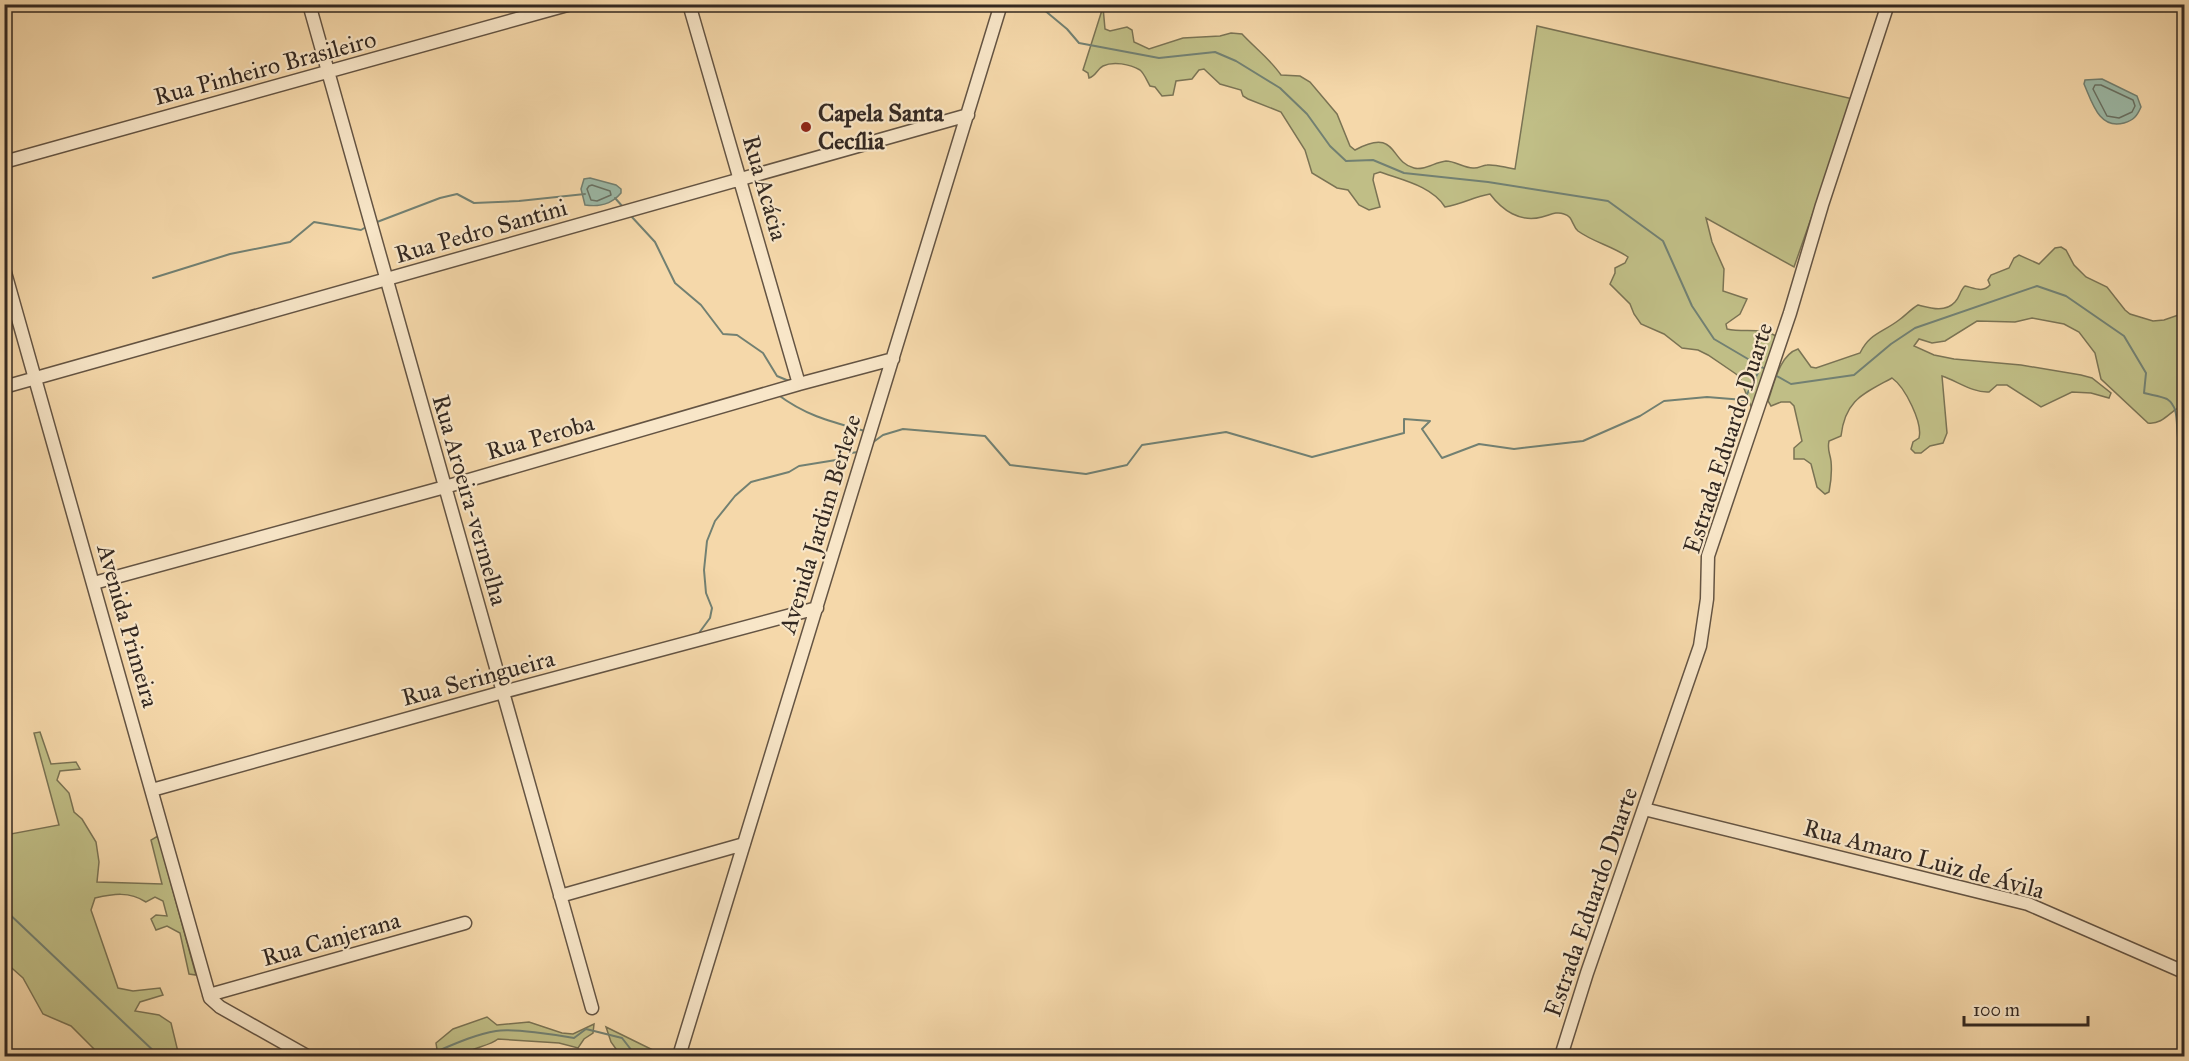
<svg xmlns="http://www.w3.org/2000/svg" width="2189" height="1061" viewBox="0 0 2189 1061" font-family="'IM FELL Great Primer',serif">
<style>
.green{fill:#c0be86;stroke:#7a7354;stroke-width:1.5}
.water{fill:#9cbaa8;stroke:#728072;stroke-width:1.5}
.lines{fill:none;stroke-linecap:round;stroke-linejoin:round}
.shore{stroke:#687164;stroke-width:1.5}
.stream{stroke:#728072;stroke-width:2}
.minor-casing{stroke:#645443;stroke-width:15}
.minor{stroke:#f8e6c8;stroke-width:12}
.poi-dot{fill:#8f2418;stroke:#f8e6c8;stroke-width:2}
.labels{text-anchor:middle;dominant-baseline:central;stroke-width:4.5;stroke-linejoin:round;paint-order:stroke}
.street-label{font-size:24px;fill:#332821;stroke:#f8e6c8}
.poi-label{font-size:24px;font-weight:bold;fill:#332821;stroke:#f8e6c8;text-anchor:start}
</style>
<rect width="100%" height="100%" fill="#f5d8aa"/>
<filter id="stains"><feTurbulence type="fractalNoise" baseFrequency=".00333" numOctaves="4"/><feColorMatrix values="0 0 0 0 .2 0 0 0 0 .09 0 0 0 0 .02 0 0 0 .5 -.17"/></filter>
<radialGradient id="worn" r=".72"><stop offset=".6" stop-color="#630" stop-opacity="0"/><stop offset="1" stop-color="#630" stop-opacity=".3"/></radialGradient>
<path class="green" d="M 1103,7 L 1105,29 L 1110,31 L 1127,27 L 1132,30 L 1134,42 L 1149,49 L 1183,38 L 1220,36 L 1231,33 L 1242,34 C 1255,48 1270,59 1281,75 L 1300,76 L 1310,82 L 1337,114 L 1350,146 L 1355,150 C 1398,127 1389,162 1414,168 C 1424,171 1435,162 1446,161 C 1455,161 1464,168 1473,168 C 1478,169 1482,165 1487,165 C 1496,164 1506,168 1515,169 L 1537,26 L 1853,99 L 1794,267 L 1706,218 L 1712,242 L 1724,269 L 1723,291 L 1747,299 L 1740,314 L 1726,324 L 1727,329 C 1744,333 1762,327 1776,336 L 1752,409 L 1740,378 L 1736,374 L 1708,355 L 1698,350 L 1682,348 L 1664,334 L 1641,324 L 1634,314 L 1630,304 L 1610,284 L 1615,273 L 1615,268 L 1625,263 L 1628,257 C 1612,246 1593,242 1578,231 C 1572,226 1573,216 1564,214 C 1556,211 1550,215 1542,217 C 1520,223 1502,210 1490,194 C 1473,197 1463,204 1445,207 C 1432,186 1402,180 1380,172 L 1374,174 L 1373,180 L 1380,207 L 1369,210 L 1359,205 L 1348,190 L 1337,188 L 1312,173 L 1305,150 L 1281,112 L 1248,99 L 1243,96 L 1241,90 L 1220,84 L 1204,69 L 1199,70 L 1192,79 L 1176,81 L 1173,95 L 1162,96 L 1155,87 L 1150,86 C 1147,81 1144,73 1140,70 C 1130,64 1113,61 1103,66 C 1097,69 1096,76 1089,78 L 1088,73 L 1083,70 Z
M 2061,247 L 2066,250 L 2074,265 L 2086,277 L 2107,287 L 2125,310 L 2130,314 L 2153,321 L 2164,320 L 2184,313 L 2184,405 C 2171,409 2164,425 2148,423 L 2101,379 L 2095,353 L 2079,332 L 2064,324 L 2032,318 L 2015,322 L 1977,321 L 1945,341 L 1932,343 L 1919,339 L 1914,346 L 1934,355 L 1954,359 L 2021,365 L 2081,375 L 2092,378 L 2111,393 L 2109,398 L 2091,393 L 2072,392 L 2041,407 L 2007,385 L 1997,385 L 1989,392 C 1973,393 1957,381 1942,376 L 1947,433 L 1943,443 L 1930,446 L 1921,453 L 1915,453 L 1911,449 L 1913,442 L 1919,438 C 1923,423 1905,387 1892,378 C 1863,394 1845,400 1841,436 L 1829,441 C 1827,450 1830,453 1831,461 C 1832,471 1831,482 1829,492 L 1825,494 L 1817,487 L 1811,464 L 1804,459 L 1794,459 L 1794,448 L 1802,441 L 1794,406 L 1790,402 L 1781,402 L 1771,406 L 1768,401 C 1774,385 1779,355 1798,349 L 1811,367 L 1816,368 L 1860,353 C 1870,333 1882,333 1899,320 C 1906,315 1911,309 1918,305 C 1930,308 1945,313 1955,302 C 1960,297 1960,290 1965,286 C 1974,288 1983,293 1990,285 L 1988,280 L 1991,275 L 2009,268 L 2014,258 L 2019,255 L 2039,264 L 2055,248 Z
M 40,732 L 51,764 L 76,762 L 80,769 L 60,771 L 57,780 L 69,793 L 74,812 L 82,819 L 96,842 L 99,862 L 97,882 L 162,884 L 151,840 L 158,836 L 196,975 L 189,974 L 180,933 L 167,926 L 156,930 L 151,919 L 156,915 L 167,916 L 163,901 L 155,897 L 146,902 C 129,891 113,894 95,898 L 91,910 L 118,988 L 133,991 L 160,988 L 163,995 L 140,1002 L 135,1011 L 159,1015 L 171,1023 L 179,1056 L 101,1056 L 71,1026 L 43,1014 L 23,978 L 5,962 L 5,835 L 59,825 L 34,733 Z
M 487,1017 L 497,1025 L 529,1022 L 562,1033 L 573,1034 L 594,1024 L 593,1033 L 584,1039 L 578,1048 L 559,1043 L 498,1039 C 488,1047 471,1047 462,1056 L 438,1056 L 436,1043 L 453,1029 Z
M 606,1027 L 659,1053 L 659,1056 L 621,1056 L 611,1042 Z"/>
<path class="water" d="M 2102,79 L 2137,96 L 2141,107 C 2137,116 2134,120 2124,123 C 2099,130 2092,102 2084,84 L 2085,80 Z
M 590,178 L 616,185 L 621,189 L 621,193 C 611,205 599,207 585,205 L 581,189 L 584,179 Z"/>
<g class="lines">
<path class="shore" d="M 2095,85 L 2101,85 L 2133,100 L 2135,106 L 2132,112 L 2119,118 L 2107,116 L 2093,89 Z
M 592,185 L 610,191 L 611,195 L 597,201 L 591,200 L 587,189 L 589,186 Z"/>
<path class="stream" d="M 1037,4 L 1067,29 L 1079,43 L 1159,58 L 1215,52 L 1236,61 L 1280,88 L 1307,114 L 1330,146 L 1346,161 L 1373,160 L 1404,173 L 1488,182 L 1608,201 L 1663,241 L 1692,306 L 1714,339 L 1765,369
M 615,198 L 623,207
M 631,216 L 655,242 L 675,283 L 701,305 L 723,334 L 737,335 L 763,353 L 777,376 L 789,381
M 377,222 L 440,198 L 457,194 L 474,203 L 519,201 L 585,194
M 153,278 L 230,254 L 290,242 L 314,222 L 361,230 L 366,227
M 1775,375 L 1791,384 L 1854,375 L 1891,344 L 1915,328 L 2037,286 L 2066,296 L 2124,336 L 2146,373 L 2144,393 C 2151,395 2161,396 2167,399 C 2184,410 2171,438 2184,452
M 777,394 C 806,416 832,422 865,431
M 872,443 L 883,435 L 903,429 L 985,436 L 1010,465 L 1086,474 L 1127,465 L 1142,445 L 1226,432 L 1312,457 L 1404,433 L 1404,419 L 1430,421 L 1422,429 L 1442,458 L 1479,444 L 1514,449 L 1583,441 L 1640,416 L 1664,401 L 1707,397 L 1744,400 L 1761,367
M 699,633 L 710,618 L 712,608 L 706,593 L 704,570 L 707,541 L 715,521 L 735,496 L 751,482 L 789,472 L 799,466 L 836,460 L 846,461 L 851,453 L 858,452
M 4,909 L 159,1056
M 426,1056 C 448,1047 472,1035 496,1031 C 512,1028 557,1035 574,1038 L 586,1029 L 622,1038 L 636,1056"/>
<g class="minor-casing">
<path id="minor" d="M 309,4 L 592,1008
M 689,4 L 799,384
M 4,162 L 571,4
M 4,269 L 210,998 L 220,1007 L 307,1056
M 4,387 L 968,115
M 94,583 L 445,487 L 799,384 L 893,359
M 152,790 L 503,692 L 817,608
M 1644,809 L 2028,904 L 2184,972
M 560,896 L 744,844
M 209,995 L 465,923
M 679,1056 L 1001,4
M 1561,1056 L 1587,973 L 1700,646 L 1707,599 L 1708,556 L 1790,313 L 1822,205 L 1888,4"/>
</g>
<use href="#minor" class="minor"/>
</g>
<circle class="poi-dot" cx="806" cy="127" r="6"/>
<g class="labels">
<g class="street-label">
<text transform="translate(265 68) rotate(-15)">Rua Pinheiro Brasileiro</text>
<text transform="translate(765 188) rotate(74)">Rua Acácia</text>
<text transform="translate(481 231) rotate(-16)">Rua Pedro Santini</text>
<text transform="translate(540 437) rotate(-16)">Rua Peroba</text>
<text transform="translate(1728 438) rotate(-72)">Estrada Eduardo Duarte</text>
<text transform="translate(470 500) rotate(74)">Rua Aroeira-vermelha</text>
<text transform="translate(820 524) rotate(-73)">Avenida Jardim Berleze</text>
<text transform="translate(128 626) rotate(74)">Avenida Primeira</text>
<text transform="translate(478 678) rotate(-15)">Rua Seringueira</text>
<text transform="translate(1924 859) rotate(15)">Rua Amaro Luiz de Ávila</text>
<text transform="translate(1591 902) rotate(-71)">Estrada Eduardo Duarte</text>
<text transform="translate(331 939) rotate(-16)">Rua Canjerana</text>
</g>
<g class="poi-label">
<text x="818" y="113">Capela Santa<tspan x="818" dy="28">Cecília</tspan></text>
</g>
</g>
<rect width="2189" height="1061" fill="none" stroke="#f5d8aa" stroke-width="24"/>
<rect x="6" y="6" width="2177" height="1049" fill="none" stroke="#332821" stroke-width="3"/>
<rect x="12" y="12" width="2165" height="1037" fill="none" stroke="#332821" stroke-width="1.5"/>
<path d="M1964 1016v9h124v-9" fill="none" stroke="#332821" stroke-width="3"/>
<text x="1973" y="1016" font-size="18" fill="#332821" stroke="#f8e6c8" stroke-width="4.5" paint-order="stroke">100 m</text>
<rect width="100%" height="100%" filter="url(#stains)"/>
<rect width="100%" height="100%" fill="url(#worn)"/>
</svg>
